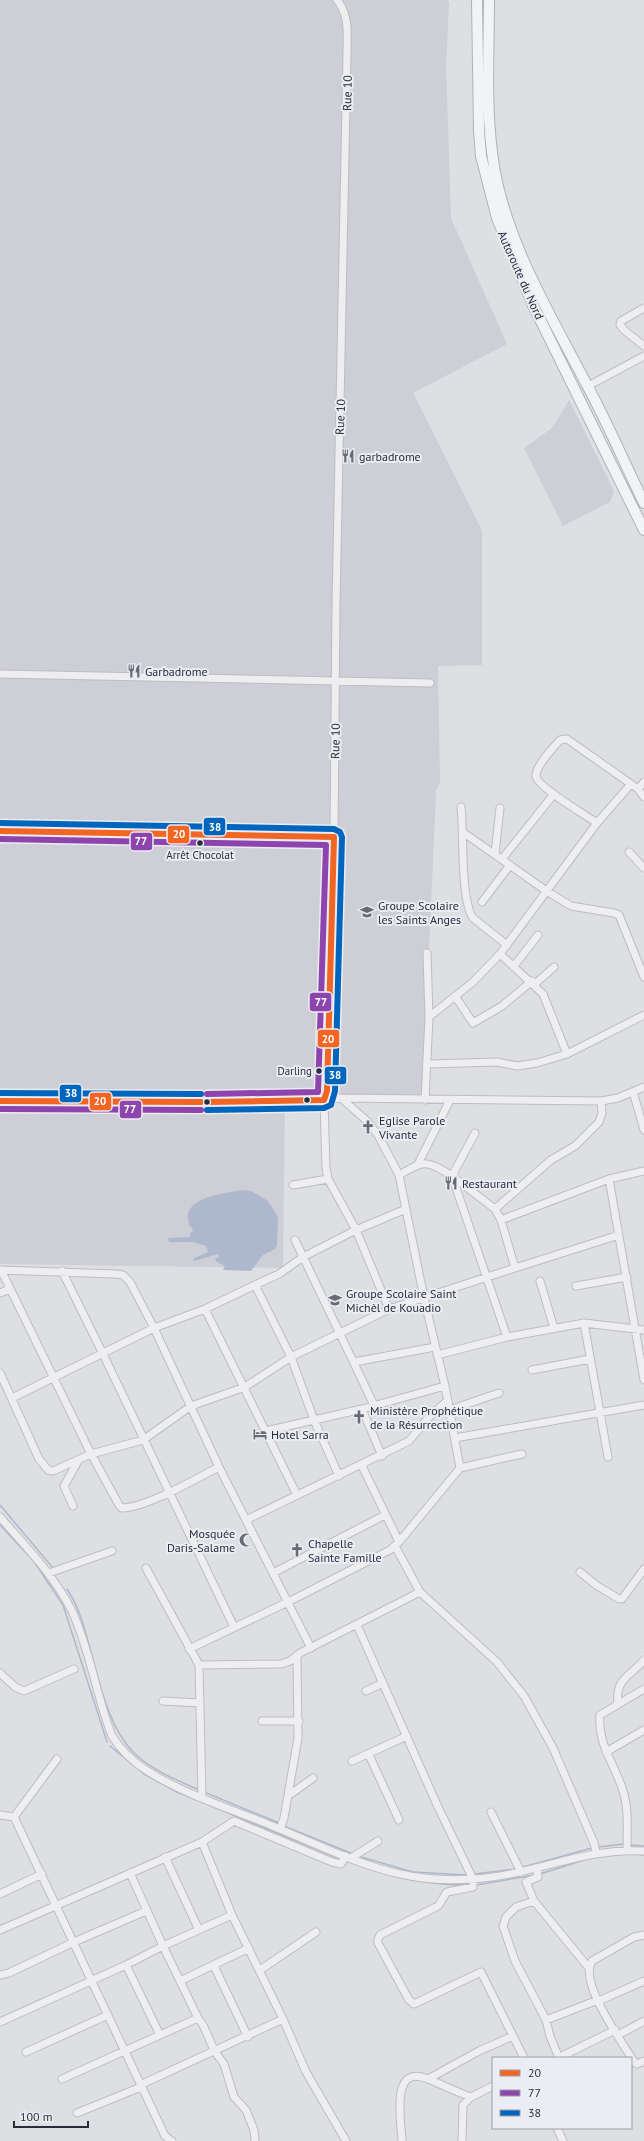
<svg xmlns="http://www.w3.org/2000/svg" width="644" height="2141" viewBox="0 0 644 2141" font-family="'PT Sans',sans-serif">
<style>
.built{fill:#cdced6}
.water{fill:#aeb8cc}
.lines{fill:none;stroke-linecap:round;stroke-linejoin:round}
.stream{stroke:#aeb8cc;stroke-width:1.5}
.minor-casing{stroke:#bcbdc1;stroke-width:9}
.highway-casing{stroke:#b1b2b7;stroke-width:12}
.minor{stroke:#eeeef0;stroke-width:7}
.highway{stroke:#f2f3f4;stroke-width:10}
.bus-1-casing{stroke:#ebedf3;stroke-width:9}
.bus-2-casing{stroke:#ebedf3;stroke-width:9}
.bus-3-casing{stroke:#ebedf3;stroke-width:9}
.bus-1{stroke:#f26522;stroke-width:6}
.bus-2{stroke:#8e44ad;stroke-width:6}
.bus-3{stroke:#0065bd;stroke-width:6}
.bus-dot{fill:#282b3a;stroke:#ebedf3;stroke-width:1.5}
.labels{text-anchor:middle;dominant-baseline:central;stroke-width:4;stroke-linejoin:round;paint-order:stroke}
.bus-label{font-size:11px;fill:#282b3a;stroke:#ebedf3}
.street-label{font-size:12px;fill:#282b3a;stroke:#ebedf3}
.poi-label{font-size:12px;fill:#282b3a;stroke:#ebedf3;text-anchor:start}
.line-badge{stroke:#ebedf3;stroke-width:1.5}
.badge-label{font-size:11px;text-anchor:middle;font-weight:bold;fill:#fff}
</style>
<rect width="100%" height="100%" fill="#dedfe3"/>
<path class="built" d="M 0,0 L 447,0 L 449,3 L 446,65 L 451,218 L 507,344 L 413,393 L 482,531 L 482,665 L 438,666 L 440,783 L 436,791 L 425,1041 L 423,1079 L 420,1095 L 285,1094 L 283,1268 L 0,1264 Z
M 569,400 L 614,491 L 610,502 L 563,526 L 524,448 L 552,428 Z"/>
<path class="water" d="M 242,1190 L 251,1191 L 268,1201 L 278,1217 L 277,1245 L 275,1249 L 263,1255 L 251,1271 L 223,1270 L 225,1266 L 217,1262 L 215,1259 L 219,1257 L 218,1254 L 194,1261 L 193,1259 L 208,1252 L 206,1246 L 193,1242 L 169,1242 L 168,1238 L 190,1237 L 190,1233 L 193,1231 L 191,1226 L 189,1226 C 189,1223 187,1217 188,1214 C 192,1196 227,1193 242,1190 Z"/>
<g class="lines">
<path class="stream" d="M 0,1505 L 53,1568
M 0,1525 L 28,1555
M 33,1560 L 63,1605 L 107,1742
M 67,1589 C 80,1608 85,1630 91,1652 C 100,1685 109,1727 133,1752 C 151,1770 177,1780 199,1790
M 110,1746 L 144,1774 L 177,1792 L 340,1859
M 204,1792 L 279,1823
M 284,1826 L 353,1854
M 630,1845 L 644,1846
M 598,1847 L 624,1844
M 639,1854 L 644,1855
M 361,1857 L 413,1872 L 467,1875
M 347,1861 C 386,1876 423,1885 465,1885
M 523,1867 L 592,1848
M 474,1874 L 516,1869
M 540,1874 L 584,1860
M 477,1885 L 534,1875"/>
<g class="minor-casing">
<path id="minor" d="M 337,0 C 350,16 347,35 347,54 L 336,604 L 334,837 L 327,1091 L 324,1100 L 326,1168 L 328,1179 L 356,1230 L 389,1309
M 644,308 L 621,321 L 620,325 L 624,330 L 644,346
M 588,386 L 644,356
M 0,674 L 430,683
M 638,789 L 644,782
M 461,807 C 464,833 460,898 473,918 L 507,945
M 597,823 C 587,816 536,786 536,776 C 536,765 554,747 560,740 L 567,739 L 638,789 L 644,797
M 464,833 L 548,892 L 571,906 L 614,913 L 619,915 L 644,977
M 629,852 L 644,868
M 495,854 L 500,808
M 502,859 L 554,794
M 482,902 L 510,865
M 500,954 L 543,994 L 567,1054
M 514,966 L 538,935
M 535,984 L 554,967
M 455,996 L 473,1023 L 502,1006 L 532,981
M 429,1017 L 473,982 L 500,954 L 597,823 L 631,784
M 428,1064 L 497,1062 L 517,1066 L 537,1063 L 567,1054 L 644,1015
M 633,1092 L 644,1130
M 341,1098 L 367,1121 L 378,1135 L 399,1175 L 424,1298 L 445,1386 L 460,1468
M 425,1100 L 429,1017 L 427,953
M 0,1101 L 144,1102 L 324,1100 L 341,1098 L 601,1101
M 475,1133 L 452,1176 L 495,1209
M 418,1164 L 450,1100
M 399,1175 C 425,1160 426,1160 452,1176 L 507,1337
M 609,1179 L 644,1380
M 293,1185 L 328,1179
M 501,1220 L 609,1179 L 644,1171
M 619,1235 L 515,1268 L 501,1220 L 495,1209 L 551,1160 L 575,1146 L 599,1122 L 602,1113 L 601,1101 L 618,1098 L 644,1087
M 295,1240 L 374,1405
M 0,1270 L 115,1274 L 123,1275 L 130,1282 L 154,1328 L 219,1467 L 311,1648
M 1,1270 L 91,1454 L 119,1505 L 122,1508 C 146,1508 197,1478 219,1467
M 62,1271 L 103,1354 L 234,1627
M 540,1281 L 554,1328
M 255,1285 L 291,1357 L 314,1420 L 339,1476
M 576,1286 L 627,1277
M 0,1293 L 10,1289
M 205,1309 L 297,1495
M 584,1323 L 608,1457
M 437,1355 L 507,1337 L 584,1323 L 644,1330
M 354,1362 L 435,1347
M 532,1370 L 590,1359
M 0,1373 L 39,1459 L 48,1470 L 53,1471 L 91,1454 L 143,1440 L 191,1406 L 245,1387 L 291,1357 L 389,1309 L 515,1268
M 12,1398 L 154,1328 L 205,1309 L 255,1285 L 279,1274 L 303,1257 L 356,1230 L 406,1209
M 362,1409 L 382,1456
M 449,1410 L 499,1393
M 266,1431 L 362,1409 L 445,1386
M 455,1438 L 644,1405
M 362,1466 L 399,1542
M 73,1506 L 64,1486 L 78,1461
M 0,1517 C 26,1547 54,1575 72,1611 C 90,1650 96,1695 112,1736 C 121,1750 132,1761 146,1770 C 183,1794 229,1808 270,1825 C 312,1842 355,1864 400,1874 C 423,1879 448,1881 472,1879 C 531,1876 585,1847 644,1851
M 246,1520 L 409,1441 L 428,1418 L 448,1400
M 395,1546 L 420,1592 L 497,1662 L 524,1696 L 553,1748 L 594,1843 L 596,1852
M 146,1568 L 199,1665 L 202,1797
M 580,1572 L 596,1585 L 619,1599 L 622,1599 L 644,1569
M 49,1573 L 112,1551
M 273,1573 L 385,1515
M 357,1625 L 438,1807 L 473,1879 L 473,1887 L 447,1892 L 438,1906 L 380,1935 L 378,1939 L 378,1943 L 409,2000 L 414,2004 L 481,1972 L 524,2058
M 189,1649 L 288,1602 L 390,1550 L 399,1542 L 460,1468 L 522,1454
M 199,1665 L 281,1664 L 290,1661 L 300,1653 L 420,1592
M 0,1673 L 15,1687 L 24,1691 L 74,1669
M 366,1691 L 383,1683
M 163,1701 L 200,1703
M 618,1704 C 615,1678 630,1677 644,1660
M 262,1721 L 299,1721
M 606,1752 L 644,1730
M 369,1755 L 399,1820
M 352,1761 L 407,1736
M 288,1796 L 313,1778
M 491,1812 L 521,1872
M 0,1815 L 14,1817 L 165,2136 L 172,2141
M 14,1817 L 57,1759
M 280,1829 L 284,1818 L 298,1738 L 297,1656
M 202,1842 L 232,1915 L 283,2019 L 306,2072 L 346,2141
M 627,1850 C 627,1831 629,1809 623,1791 C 615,1764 597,1744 600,1715 L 644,1689
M 165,1857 L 199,1930
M 351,1858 L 378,1841
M 537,1869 L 538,1877 L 526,1882 L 534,1901 L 588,1967
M 130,1873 L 163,1946 L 232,1915
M 0,1894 L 42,1874
M 534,1901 L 516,1907 L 506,1917 L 503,1926 L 515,1961 L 546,2020 L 550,2036 L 559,2058
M 0,1930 L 202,1842 L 234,1821 L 332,1862 L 341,1864 L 346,1856
M 644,1935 L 634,1937 L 592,1961 C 578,1983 622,2041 634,2062 L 637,2064 L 644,2061
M 126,1965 L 160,2035
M 214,1966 L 248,2037
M 260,1970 L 316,1932
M 0,1975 L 9,1973 L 74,1942 L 146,1911
M 180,1981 L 249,1948
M 546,2020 L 598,2000 L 601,2000 L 644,1981
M 0,2022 L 126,1965 L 163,1946 L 198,2018 L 203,2025 L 215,2052 L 224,2064 L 234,2097 L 246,2110 L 254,2130 L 255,2141
M 618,2035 L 644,2021
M 26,2052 L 108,2015
M 558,2058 L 615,2030
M 62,2079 L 198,2018
M 428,2079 L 479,2051 L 513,2036
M 140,2085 L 283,2019
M 77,2113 L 141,2087
M 557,2128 L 563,2141
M 402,2141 C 401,2120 390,2063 428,2079 C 443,2085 456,2092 471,2097
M 462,2141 L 463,2105 L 471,2097 L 493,2086"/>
</g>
<g class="highway-casing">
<path id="highway" d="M 477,0 L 479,131 L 481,156 L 497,218 L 533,305 L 644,530
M 489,0 C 489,55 485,111 494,166 C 506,242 552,318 587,385 C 608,424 625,464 644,503"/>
</g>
<use href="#minor" class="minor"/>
<use href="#highway" class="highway"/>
<g class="bus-1-casing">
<path id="bus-1" d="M 0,831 L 334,837 L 327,1091 L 324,1100 L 207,1102
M 0,1101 L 201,1102"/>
</g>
<g class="bus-2-casing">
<path id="bus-2" d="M 0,839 L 326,845 L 318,1092 L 207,1094
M 0,1109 L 201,1110"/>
</g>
<g class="bus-3-casing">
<path id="bus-3" d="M 0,823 L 334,829 L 340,832 L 342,837 L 335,1091 L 331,1105 L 324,1108 L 207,1110
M 0,1093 L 201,1094"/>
</g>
<use href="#bus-1" class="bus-1"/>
<use href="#bus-2" class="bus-2"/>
<use href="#bus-3" class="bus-3"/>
</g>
<defs>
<g id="restaurant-bare" transform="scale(1.08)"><path d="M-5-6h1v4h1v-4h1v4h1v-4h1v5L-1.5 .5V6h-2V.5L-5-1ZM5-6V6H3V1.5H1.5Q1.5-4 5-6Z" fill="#686a75" stroke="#ebedf3" stroke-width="2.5" paint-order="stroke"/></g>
<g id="school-bare" transform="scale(1.08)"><path d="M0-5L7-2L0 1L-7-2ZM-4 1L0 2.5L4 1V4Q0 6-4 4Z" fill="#686a75" stroke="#ebedf3" stroke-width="2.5" paint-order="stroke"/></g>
<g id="church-bare" transform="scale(1.08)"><path d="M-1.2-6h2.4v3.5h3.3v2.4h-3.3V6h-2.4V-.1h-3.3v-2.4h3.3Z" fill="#686a75" stroke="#ebedf3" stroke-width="2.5" paint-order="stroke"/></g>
<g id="hotel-bare" transform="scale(1.08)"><path d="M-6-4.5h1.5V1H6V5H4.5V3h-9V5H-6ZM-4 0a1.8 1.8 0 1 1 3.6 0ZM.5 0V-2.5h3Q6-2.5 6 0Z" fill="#686a75" stroke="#ebedf3" stroke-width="2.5" paint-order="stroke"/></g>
<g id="mosque-bare" transform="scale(1.08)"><path d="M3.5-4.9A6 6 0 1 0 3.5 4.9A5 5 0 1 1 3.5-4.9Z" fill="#686a75" stroke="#ebedf3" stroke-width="2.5" paint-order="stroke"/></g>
</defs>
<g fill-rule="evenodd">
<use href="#restaurant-bare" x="348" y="456"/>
<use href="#restaurant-bare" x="134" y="671"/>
<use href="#school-bare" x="367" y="912"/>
<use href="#church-bare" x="368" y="1127"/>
<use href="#restaurant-bare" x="451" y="1183"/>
<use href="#school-bare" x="335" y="1300"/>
<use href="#church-bare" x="359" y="1417"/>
<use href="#hotel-bare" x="260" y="1434"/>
<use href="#mosque-bare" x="246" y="1540"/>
<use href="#church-bare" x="297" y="1550"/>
</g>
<g class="bus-dot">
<circle cx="200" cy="843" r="3.5"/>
<circle cx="319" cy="1071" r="3.5"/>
<circle cx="307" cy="1100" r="3.5"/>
<circle cx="207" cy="1102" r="3.5"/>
</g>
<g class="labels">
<g class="bus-label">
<text x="200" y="855">Arrêt Chocolat</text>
<text x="312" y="1071" text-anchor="end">Darling</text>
</g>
<g class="street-label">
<text transform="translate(347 93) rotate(-89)">Rue 10</text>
<text transform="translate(521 275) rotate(66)">Autoroute du Nord</text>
<text transform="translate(340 417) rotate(-88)">Rue 10</text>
<text transform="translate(335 741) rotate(-89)">Rue 10</text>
</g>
<g class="poi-label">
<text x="359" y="456">garbadrome</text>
<text x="145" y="671">Garbadrome</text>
<text x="378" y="905">Groupe Scolaire<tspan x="378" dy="14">les Saints Anges</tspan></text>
<text x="379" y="1120">Eglise Parole<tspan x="379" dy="14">Vivante</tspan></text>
<text x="462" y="1183">Restaurant</text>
<text x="346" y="1293">Groupe Scolaire Saint<tspan x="346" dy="14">Michèl de Kouadio</tspan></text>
<text x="370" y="1410">Ministère Prophétique<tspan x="370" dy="14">de la Résurrection</tspan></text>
<text x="271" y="1434">Hotel Sarra</text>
<text x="235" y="1533" text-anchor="end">Mosquée<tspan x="235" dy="14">Daris-Salame</tspan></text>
<text x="308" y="1543">Chapelle<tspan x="308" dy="14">Sainte Famille</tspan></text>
</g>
</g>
<g class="line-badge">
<rect x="203" y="817" width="23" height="19" rx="4" fill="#0065bd"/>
<rect x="167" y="825" width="23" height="19" rx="4" fill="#f26522"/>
<rect x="130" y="832" width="23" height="19" rx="4" fill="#8e44ad"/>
<rect x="309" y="992" width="23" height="20" rx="4" fill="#8e44ad"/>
<rect x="317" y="1029" width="23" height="19" rx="4" fill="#f26522"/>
<rect x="324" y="1066" width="23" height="19" rx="4" fill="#0065bd"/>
<rect x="59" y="1084" width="23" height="19" rx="4" fill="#0065bd"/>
<rect x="89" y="1092" width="23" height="19" rx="4" fill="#f26522"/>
<rect x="119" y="1100" width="23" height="19" rx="4" fill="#8e44ad"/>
</g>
<g class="badge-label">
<text x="215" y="831">38</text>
<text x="179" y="838">20</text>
<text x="141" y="845">77</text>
<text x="321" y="1006">77</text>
<text x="328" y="1043">20</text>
<text x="335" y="1079">38</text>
<text x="71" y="1097">38</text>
<text x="100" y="1105">20</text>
<text x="130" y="1113">77</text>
</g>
<rect x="492" y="2057" width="140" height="72" fill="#ebedf3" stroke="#9d9fa9"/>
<rect x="500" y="2070" width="20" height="6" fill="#f26522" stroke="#9d9fa9"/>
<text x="528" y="2077" font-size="12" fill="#282b3a">20</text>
<rect x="500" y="2090" width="20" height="6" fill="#8e44ad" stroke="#9d9fa9"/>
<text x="528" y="2097" font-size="12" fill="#282b3a">77</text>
<rect x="500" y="2110" width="20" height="6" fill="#0065bd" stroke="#9d9fa9"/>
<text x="528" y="2117" font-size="12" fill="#282b3a">38</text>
<path d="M14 2121v6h74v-6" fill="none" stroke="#282b3a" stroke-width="2"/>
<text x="20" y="2121" font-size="12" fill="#282b3a" stroke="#ebedf3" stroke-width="3" paint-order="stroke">100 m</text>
</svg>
